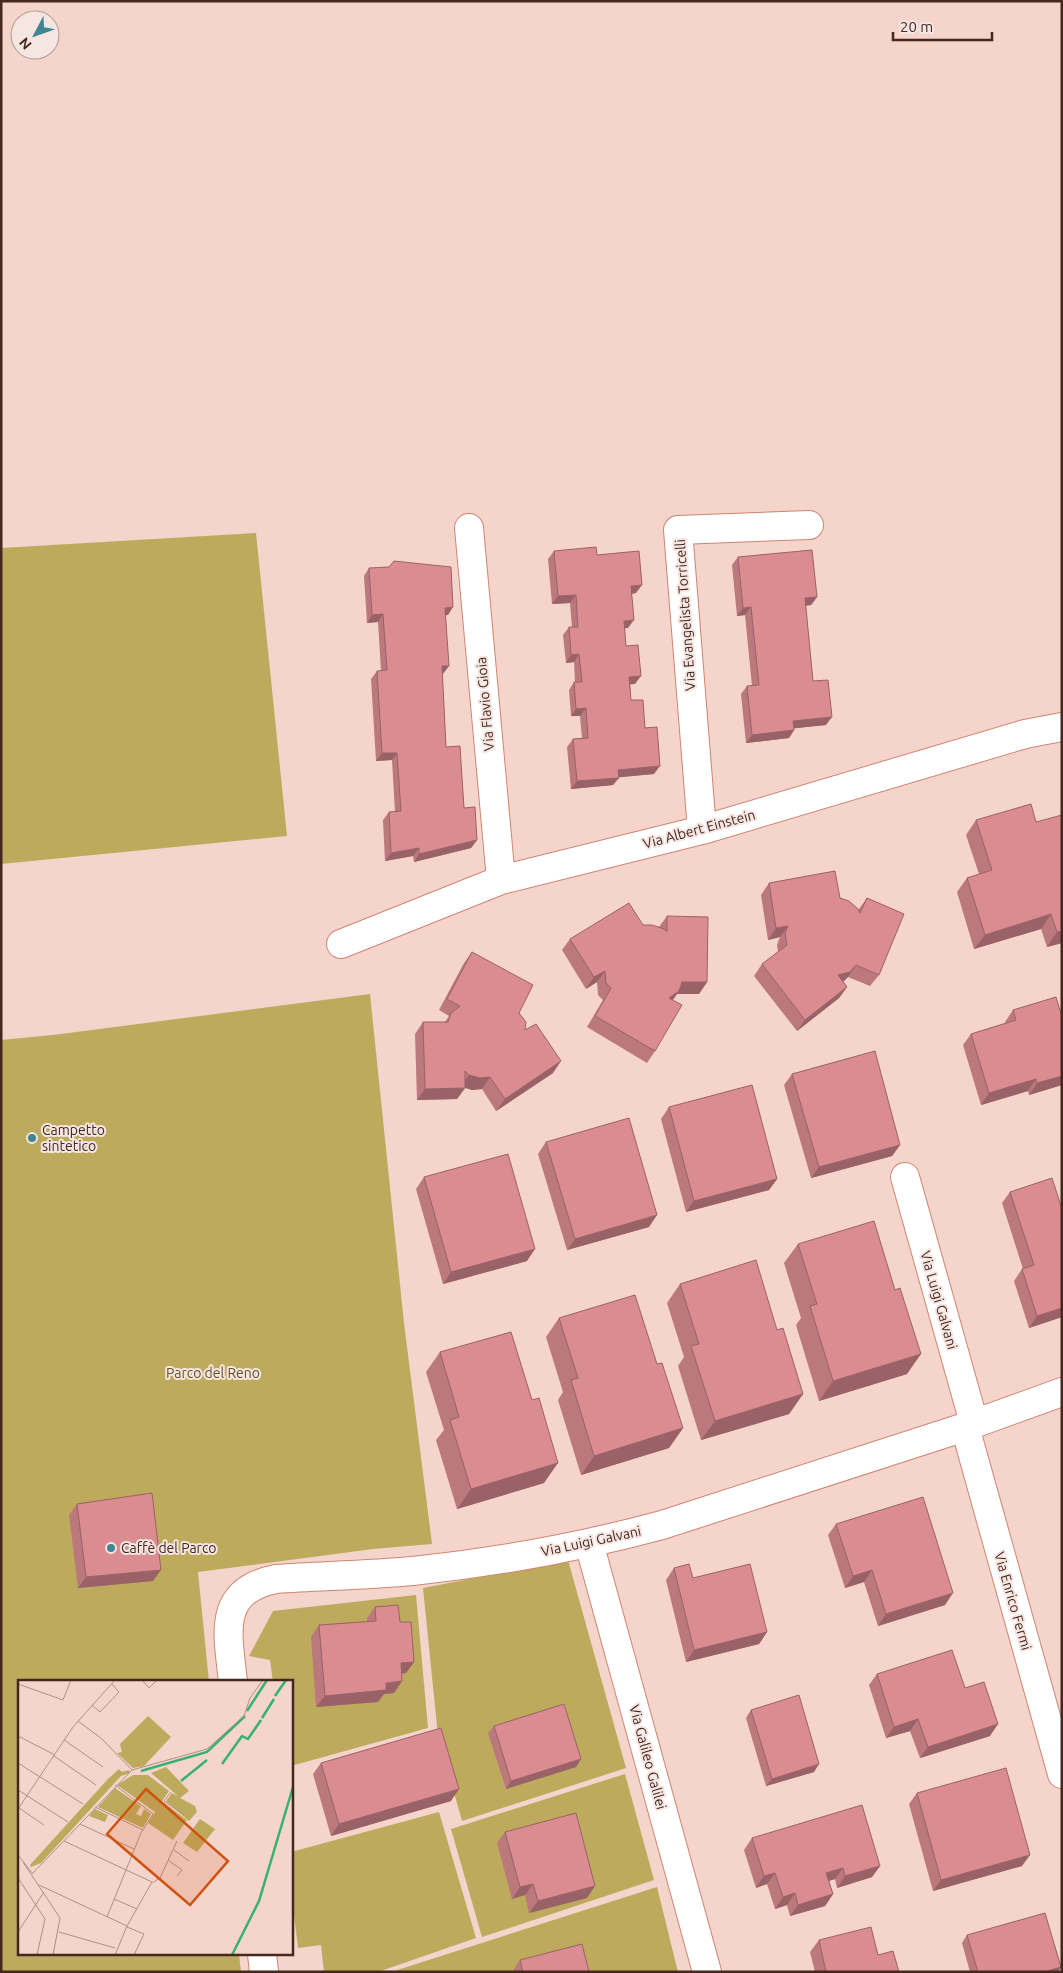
<svg xmlns="http://www.w3.org/2000/svg" width="1063" height="1973" viewBox="0 0 1063 1973" font-family="Ubuntu,sans-serif">
<style>
.green{fill:#beaa5c}
.lines{fill:none;stroke-linecap:round;stroke-linejoin:round}
.street-casing{stroke:#cf8572;stroke-width:30}
.street{stroke:#fff;stroke-width:28}
.wall{fill:#bb787d}
.shaded-wall{fill:#996266}
.building{fill:#da8c91;stroke:#996266}
.poi-dot{fill:#428595;stroke:#f6e6e1;stroke-width:2}
.labels{text-anchor:middle;dominant-baseline:central;stroke-width:4;stroke-linejoin:round;paint-order:stroke}
.street-label{font-size:14px;fill:#45271f;stroke:#f6e6e1}
.poi-label{font-size:14px;fill:#45271f;stroke:#f6e6e1;text-anchor:start}
.park-label{font-size:14px;fill:#605321;stroke:#f6e6e1}
.inset-river{fill:none;stroke:#36b16e;stroke-width:2.5}
.inset-road{fill:none;stroke:#af8f87;stroke-width:1}
.view{fill:#d0520f;fill-opacity:0.15;stroke:#d0520f;stroke-width:2.5}
.inset-edge{fill:none;stroke:#45271f;stroke-width:2.5}
</style>
<rect width="100%" height="100%" fill="#f5d4cc"/>
<path class="green" d="M 256,533 L 287,836 L 1,864 L 1,548 Z
M 370,994 L 404,1323 L 432,1544 L 373,1549 L 198,1572 L 209,1682 L 19,1682 L 19,1954 L 239,1954 L 241,1972 L 1,1972 L 1,1040 L 53,1035 Z
M 568,1560 L 626,1768 L 462,1821 L 438,1736 L 423,1588 Z
M 416,1595 L 428,1728 L 291,1766 L 291,1682 L 273,1682 L 270,1660 L 249,1656 L 273,1611 Z
M 625,1774 L 654,1880 L 482,1937 L 451,1829 Z
M 439,1812 L 476,1938 L 378,1972 L 324,1972 L 321,1945 L 298,1948 L 291,1889 L 291,1852 Z
M 657,1887 L 678,1972 L 391,1972 Z"/>
<g class="lines">
<g class="street-casing">
<path id="street" d="M 469,528 L 501,880
M 702,830 L 678,530 L 809,525
M 341,944 L 501,880 L 702,830 L 1025,734 L 1062,727
M 905,1177 L 974,1423
M 965,1427 L 1062,1774
M 589,1543 L 707,1972
M 233,1682 C 228,1634 216,1591 276,1579 C 322,1576 368,1575 413,1571 C 497,1562 581,1547 662,1525 L 965,1427 L 1062,1392
M 262,1954 L 264,1972"/>
</g>
<use href="#street" class="street"/>
</g>
<path class="wall" d="M 554,551 L 597,555 L 636,593 L 632,594 L 628,628 L 624,628 L 626,646 L 635,684 L 630,684 L 631,700 L 645,728 L 654,774 L 619,777 L 613,785 L 571,789 L 567,747 L 573,739 L 582,738 L 580,716 L 571,716 L 569,690 L 574,682 L 575,682 L 574,662 L 566,663 L 563,635 L 569,627 L 572,627 L 570,603 L 552,604 L 548,559 Z
M 738,557 L 817,597 L 811,605 L 805,606 L 813,681 L 826,725 L 794,728 L 794,730 L 789,738 L 746,743 L 741,694 L 747,686 L 752,686 L 745,615 L 737,616 L 732,565 Z
M 369,568 L 448,615 L 445,615 L 443,674 L 442,674 L 446,747 L 464,808 L 477,840 L 471,848 L 414,862 L 413,856 L 385,861 L 383,820 L 389,812 L 395,812 L 392,760 L 376,761 L 371,679 L 377,671 L 381,671 L 378,622 L 367,623 L 364,576 Z
M 976,820 L 1036,822 L 1062,943 L 1047,947 L 1041,929 L 974,949 L 957,892 L 967,878 L 979,874 L 966,835 Z
M 769,883 L 840,898 L 859,909 L 867,898 L 879,975 L 870,986 L 848,977 L 843,981 L 847,987 L 839,998 L 797,1031 L 754,976 L 762,964 L 778,952 L 777,945 L 780,937 L 768,940 L 761,895 Z
M 667,916 L 707,982 L 699,994 L 677,994 L 673,1000 L 655,1051 L 647,1063 L 587,1027 L 603,1000 L 598,995 L 597,982 L 586,989 L 562,950 L 570,939 L 643,925 L 659,927 Z
M 472,952 L 519,1013 L 525,1030 L 553,1073 L 496,1111 L 482,1089 L 472,1090 L 465,1088 L 457,1099 L 417,1100 L 415,1034 L 423,1022 L 445,1022 L 449,1016 L 439,1010 L 464,963 Z
M 1013,1010 L 1062,1085 L 1029,1095 L 1028,1091 L 981,1105 L 963,1045 L 971,1034 L 1006,1023 L 1005,1022 Z
M 792,1074 L 900,1145 L 892,1156 L 811,1178 L 784,1085 Z
M 669,1107 L 777,1179 L 769,1190 L 686,1212 L 661,1119 Z
M 546,1142 L 649,1227 L 567,1250 L 538,1154 Z
M 424,1177 L 527,1261 L 443,1284 L 416,1189 Z
M 1010,1192 L 1062,1317 L 1029,1328 L 1014,1281 L 1022,1269 L 1023,1269 L 1002,1203 Z
M 798,1244 L 907,1374 L 819,1401 L 796,1325 L 801,1318 L 784,1263 Z
M 680,1284 L 777,1330 L 803,1394 L 789,1414 L 701,1440 L 678,1366 L 684,1357 L 667,1303 Z
M 559,1318 L 657,1364 L 683,1428 L 669,1448 L 581,1475 L 558,1400 L 563,1392 L 546,1337 Z
M 440,1352 L 532,1400 L 544,1483 L 457,1509 L 436,1440 L 444,1430 L 426,1372 Z
M 77,1504 L 153,1581 L 78,1588 L 69,1515 Z
M 836,1524 L 945,1605 L 878,1626 L 864,1582 L 845,1588 L 828,1535 Z
M 674,1568 L 693,1578 L 767,1632 L 759,1644 L 686,1662 L 666,1580 Z
M 375,1607 L 400,1622 L 414,1662 L 406,1673 L 402,1674 L 402,1681 L 394,1693 L 384,1694 L 378,1702 L 316,1707 L 311,1637 L 319,1625 L 367,1622 L 367,1618 Z
M 877,1674 L 965,1688 L 990,1736 L 920,1758 L 910,1731 L 886,1738 L 869,1685 Z
M 751,1710 L 814,1772 L 766,1786 L 746,1718 Z
M 494,1726 L 581,1759 L 576,1767 L 506,1789 L 488,1733 Z
M 321,1763 L 451,1801 L 331,1836 L 313,1774 Z
M 917,1793 L 1022,1866 L 933,1891 L 909,1804 Z
M 505,1832 L 587,1898 L 529,1913 L 525,1895 L 512,1899 L 497,1843 Z
M 752,1838 L 880,1866 L 872,1877 L 837,1888 L 835,1879 L 829,1881 L 833,1894 L 825,1906 L 790,1916 L 787,1905 L 775,1909 L 767,1884 L 756,1888 L 744,1850 Z
M 967,1935 L 1061,1967 L 1058,1972 L 970,1972 L 962,1943 Z
M 819,1940 L 878,1955 L 899,1972 L 815,1972 L 810,1952 Z
M 520,1960 L 589,1972 L 512,1972 Z"/>
<path class="shaded-wall" d="M 642,585 L 636,593 L 626,594 L 631,586 Z
M 576,595 L 570,603 L 552,604 L 558,596 Z
M 817,597 L 811,605 L 799,606 L 805,598 Z
M 453,607 L 448,615 L 439,616 L 445,608 Z
M 751,607 L 745,615 L 737,616 L 743,608 Z
M 383,614 L 378,622 L 367,623 L 372,615 Z
M 634,620 L 628,628 L 618,629 L 624,621 Z
M 579,654 L 574,662 L 566,663 L 571,655 Z
M 442,666 L 449,666 L 443,674 L 436,674 Z
M 641,676 L 635,684 L 624,685 L 629,677 Z
M 586,708 L 580,716 L 571,716 L 576,709 Z
M 832,717 L 826,725 L 788,729 L 793,721 Z
M 794,730 L 789,738 L 746,743 L 752,735 Z
M 382,753 L 397,753 L 392,760 L 376,761 Z
M 660,766 L 654,774 L 612,778 L 618,770 Z
M 619,778 L 613,785 L 571,789 L 577,781 Z
M 477,840 L 471,848 L 414,862 L 419,854 Z
M 419,848 L 413,856 L 385,861 L 391,853 Z
M 1051,914 L 1041,929 L 974,949 L 985,935 Z
M 788,926 L 780,937 L 768,940 L 776,928 Z
M 1062,931 L 1062,943 L 1047,947 L 1057,932 Z
M 856,965 L 848,977 L 842,983 L 838,975 Z
M 605,971 L 597,982 L 586,989 L 594,977 Z
M 682,982 L 707,982 L 699,994 L 677,994 L 671,1002 L 669,998 Z
M 847,987 L 839,998 L 797,1031 L 805,1020 Z
M 561,1061 L 553,1073 L 496,1111 L 505,1099 Z
M 469,1075 L 490,1077 L 482,1089 L 472,1090 L 461,1086 Z
M 1062,1076 L 1062,1085 L 1029,1095 L 1037,1083 Z
M 1036,1079 L 1028,1091 L 981,1105 L 989,1093 Z
M 465,1088 L 457,1099 L 417,1100 L 425,1089 Z
M 900,1145 L 892,1156 L 811,1178 L 819,1167 Z
M 777,1179 L 769,1190 L 686,1212 L 694,1201 Z
M 657,1215 L 649,1227 L 567,1250 L 575,1239 Z
M 535,1249 L 527,1261 L 443,1284 L 451,1272 Z
M 1062,1308 L 1062,1317 L 1029,1328 L 1037,1316 Z
M 921,1354 L 907,1374 L 819,1401 L 833,1381 Z
M 803,1394 L 789,1414 L 701,1440 L 715,1421 Z
M 683,1428 L 669,1448 L 581,1475 L 594,1456 Z
M 558,1463 L 544,1483 L 457,1509 L 471,1489 Z
M 161,1570 L 153,1581 L 78,1588 L 86,1577 Z
M 872,1570 L 864,1582 L 845,1588 L 853,1576 Z
M 953,1593 L 945,1605 L 878,1626 L 886,1614 Z
M 767,1632 L 759,1644 L 686,1662 L 694,1650 Z
M 414,1662 L 406,1673 L 393,1674 L 401,1663 Z
M 402,1681 L 394,1693 L 384,1694 L 378,1702 L 316,1707 L 325,1696 L 386,1683 Z
M 918,1719 L 910,1731 L 886,1738 L 894,1727 Z
M 998,1724 L 990,1736 L 920,1758 L 928,1747 Z
M 581,1759 L 576,1767 L 506,1789 L 511,1781 Z
M 819,1764 L 814,1772 L 766,1786 L 772,1779 Z
M 459,1789 L 451,1801 L 331,1836 L 339,1824 Z
M 1030,1855 L 1022,1866 L 933,1891 L 941,1880 Z
M 880,1866 L 872,1877 L 837,1888 L 845,1876 Z
M 843,1868 L 835,1879 L 818,1884 L 826,1873 Z
M 775,1873 L 767,1884 L 756,1888 L 764,1876 Z
M 533,1884 L 525,1895 L 512,1899 L 520,1887 Z
M 595,1886 L 587,1898 L 529,1913 L 538,1901 Z
M 795,1893 L 787,1905 L 775,1909 L 783,1897 Z
M 833,1894 L 825,1906 L 790,1916 L 798,1905 Z
M 1061,1967 L 1058,1972 L 1044,1972 Z"/>
<path class="building" d="M 596,547 L 597,555 L 639,551 L 642,585 L 631,586 L 634,620 L 624,621 L 626,646 L 638,645 L 641,676 L 629,677 L 631,700 L 643,700 L 645,728 L 657,727 L 660,766 L 618,770 L 619,778 L 577,781 L 573,739 L 588,738 L 586,708 L 576,709 L 574,682 L 582,682 L 579,654 L 571,655 L 569,627 L 578,627 L 576,595 L 558,596 L 554,551 Z
M 812,550 L 817,597 L 805,598 L 813,681 L 828,680 L 832,717 L 793,721 L 794,730 L 752,735 L 747,686 L 759,685 L 751,607 L 743,608 L 738,557 Z
M 394,561 L 451,567 L 453,607 L 445,608 L 449,666 L 442,666 L 446,747 L 460,746 L 464,808 L 475,807 L 477,840 L 419,854 L 419,848 L 391,853 L 389,812 L 401,811 L 397,753 L 382,753 L 377,671 L 387,670 L 383,614 L 372,615 L 369,568 L 389,567 Z
M 1031,804 L 1036,822 L 1062,815 L 1062,931 L 1057,932 L 1051,914 L 985,935 L 967,878 L 992,870 L 976,820 Z
M 835,871 L 840,898 L 849,901 L 858,909 L 860,913 L 867,898 L 904,914 L 879,975 L 856,965 L 850,972 L 838,975 L 847,987 L 805,1020 L 762,964 L 787,945 L 785,933 L 788,926 L 776,928 L 769,883 Z
M 629,903 L 643,925 L 652,925 L 664,929 L 667,932 L 667,916 L 708,917 L 707,982 L 682,982 L 679,991 L 669,998 L 682,1005 L 655,1051 L 595,1016 L 611,988 L 606,983 L 605,971 L 594,977 L 570,939 Z
M 472,952 L 533,985 L 519,1013 L 526,1022 L 525,1030 L 536,1024 L 561,1061 L 505,1099 L 490,1077 L 480,1078 L 469,1075 L 465,1071 L 465,1088 L 425,1089 L 423,1022 L 448,1022 L 451,1013 L 460,1006 L 447,999 Z
M 1056,997 L 1062,1017 L 1062,1076 L 1037,1083 L 1036,1079 L 989,1093 L 971,1034 L 1016,1020 L 1013,1010 Z
M 875,1051 L 900,1145 L 819,1167 L 792,1074 Z
M 752,1085 L 777,1179 L 694,1201 L 669,1107 Z
M 629,1118 L 657,1215 L 575,1239 L 546,1142 Z
M 508,1154 L 535,1249 L 451,1272 L 424,1177 Z
M 1052,1178 L 1062,1209 L 1062,1308 L 1037,1316 L 1022,1269 L 1034,1265 L 1010,1192 Z
M 874,1221 L 895,1290 L 900,1288 L 921,1354 L 833,1381 L 810,1306 L 817,1304 L 798,1244 Z
M 756,1260 L 777,1330 L 783,1328 L 803,1394 L 715,1421 L 691,1346 L 699,1344 L 680,1284 Z
M 635,1295 L 657,1364 L 662,1363 L 683,1428 L 594,1456 L 571,1380 L 578,1378 L 559,1318 Z
M 511,1332 L 532,1400 L 539,1398 L 558,1463 L 471,1489 L 450,1420 L 459,1417 L 440,1352 Z
M 152,1493 L 161,1570 L 86,1577 L 77,1504 Z
M 923,1497 L 953,1593 L 886,1614 L 872,1570 L 853,1576 L 836,1524 Z
M 689,1564 L 693,1578 L 750,1564 L 767,1632 L 694,1650 L 674,1568 Z
M 398,1605 L 400,1622 L 411,1622 L 414,1662 L 401,1663 L 402,1681 L 386,1683 L 386,1690 L 325,1696 L 319,1625 L 376,1621 L 375,1607 Z
M 952,1650 L 965,1688 L 984,1682 L 998,1724 L 928,1747 L 918,1719 L 894,1727 L 877,1674 Z
M 799,1695 L 819,1764 L 772,1779 L 751,1710 Z
M 564,1704 L 581,1759 L 511,1781 L 494,1726 Z
M 441,1728 L 459,1789 L 339,1824 L 321,1763 Z
M 1006,1768 L 1030,1855 L 941,1880 L 917,1793 Z
M 862,1805 L 880,1866 L 845,1876 L 843,1868 L 826,1873 L 833,1894 L 798,1905 L 795,1893 L 783,1897 L 775,1873 L 764,1876 L 752,1838 Z
M 576,1813 L 595,1886 L 538,1901 L 533,1884 L 520,1887 L 505,1832 Z
M 1045,1913 L 1061,1967 L 1044,1972 L 978,1972 L 967,1935 Z
M 871,1927 L 878,1955 L 893,1951 L 899,1972 L 826,1972 L 819,1940 Z
M 582,1944 L 589,1972 L 523,1972 L 520,1960 Z"/>
<g class="poi-dot">
<circle cx="32" cy="1138" r="5"/>
<circle cx="111" cy="1548" r="5"/>
</g>
<g class="labels">
<g class="street-label">
<text transform="translate(685 615) rotate(-94)">Via Evangelista Torricelli</text>
<text transform="translate(485 704) rotate(-95)">Via Flavio Gioia</text>
<text transform="translate(699 829) rotate(-15)">Via Albert Einstein</text>
<text transform="translate(939 1300) rotate(74)">Via Luigi Galvani</text>
<text transform="translate(591 1541) rotate(-12)">Via Luigi Galvani</text>
<text transform="translate(1013 1601) rotate(74)">Via Enrico Fermi</text>
<text transform="translate(648 1757) rotate(75)">Via Galileo Galilei</text>
</g>
<g class="poi-label">
<text x="42" y="1130">Campetto<tspan x="42" dy="16">sintetico</tspan></text>
<text x="121" y="1548">Caffè del Parco</text>
</g>
<g class="park-label">
<text x="213" y="1373">Parco del Reno</text>
</g>
</g>
<g transform="translate(18 1680)">
<rect width="275" height="275" fill="#f5d4cc"/>
<path d="M 130,36 L 153,57 L 126,86 L 115,88 L 99,73 L 104,72 L 102,64 ZM 110,87 L 112,93 L 103,96 L 23,183 L 13,187 L 12,185 L 89,100 L 101,89 L 104,92 L 111,90 ZM 148,87 L 171,111 L 162,118 L 177,126 L 179,132 L 171,141 L 148,121 L 154,113 L 160,116 L 133,93 ZM 115,95 L 130,95 L 151,111 L 144,121 L 169,140 L 155,160 L 130,143 L 137,132 L 99,105 ZM 97,108 L 123,126 L 118,134 L 123,136 L 126,129 L 133,134 L 125,148 L 80,127 ZM 77,129 L 90,135 L 87,142 L 71,136 ZM 182,139 L 197,149 L 179,172 L 165,163 Z" fill="#beaa5c"/>
<path class="inset-river" d="M 257,16 L 268,0M 229,31 L 249,0M 244,38 L 256,19M 204,84 L 224,56 L 230,59 L 243,40M 123,91 L 189,72 L 227,36M 163,101 L 189,80M 214,275 L 241,221 L 275,107"/>
<path class="inset-road" d="M 124,0 L 131,8 L 139,0M 0,4 L 45,20 L 53,0M 74,25 L 82,32 L 101,12 L 94,4M 60,41 L 84,59 L 114,90M 0,56 L 37,75M 46,60 L 85,87M 36,76 L 78,105M 0,83 L 65,124M 114,90 L 189,69 L 226,36 L 232,18 L 245,0M 0,110 L 50,142M 153,112 L 146,121 L 166,135M 77,127 L 125,150M 1,128 L 26,145M 0,129 L 55,47 L 97,0M 62,144 L 116,169M 46,161 L 134,202 L 109,246 L 97,275M 156,170 L 171,181M 0,175 L 15,194M 150,180 L 164,190 L 159,196M 5,182 L 42,238 L 35,275M 15,193 L 114,90M 0,198 L 27,239 L 19,275M 134,203 L 142,198 L 159,161M 21,205 L 109,246M 96,219 L 119,229M 89,237 L 123,153 L 135,134 L 97,105M 109,247 L 126,254 L 116,275M 0,252 L 26,212M 41,252 L 97,268"/>
<path class="view" d="M 128,109 L 210,181 L 172,225 L 89,154 Z"/>
<rect width="275" height="275" class="inset-edge"/>
</g>
<rect width="1063" height="1973" fill="none" stroke="#45271f" stroke-width="5"/>
<g transform="translate(35 35) rotate(229)"><circle r="24" fill="#f6e6e1" stroke="#af9a93"/>
<path d="M0-4L9 19L0 12L-9 19Z" fill="#428595"/>
<text y="-8" font-size="14" font-weight="bold" text-anchor="middle" fill="#45271f">N</text>
</g>
<path d="M893 32v8h99v-8" fill="none" stroke="#45271f" stroke-width="2.5"/>
<text x="900" y="32" font-size="15" fill="#45271f" stroke="#f6e6e1" stroke-width="4" paint-order="stroke">20 m</text>
</svg>
